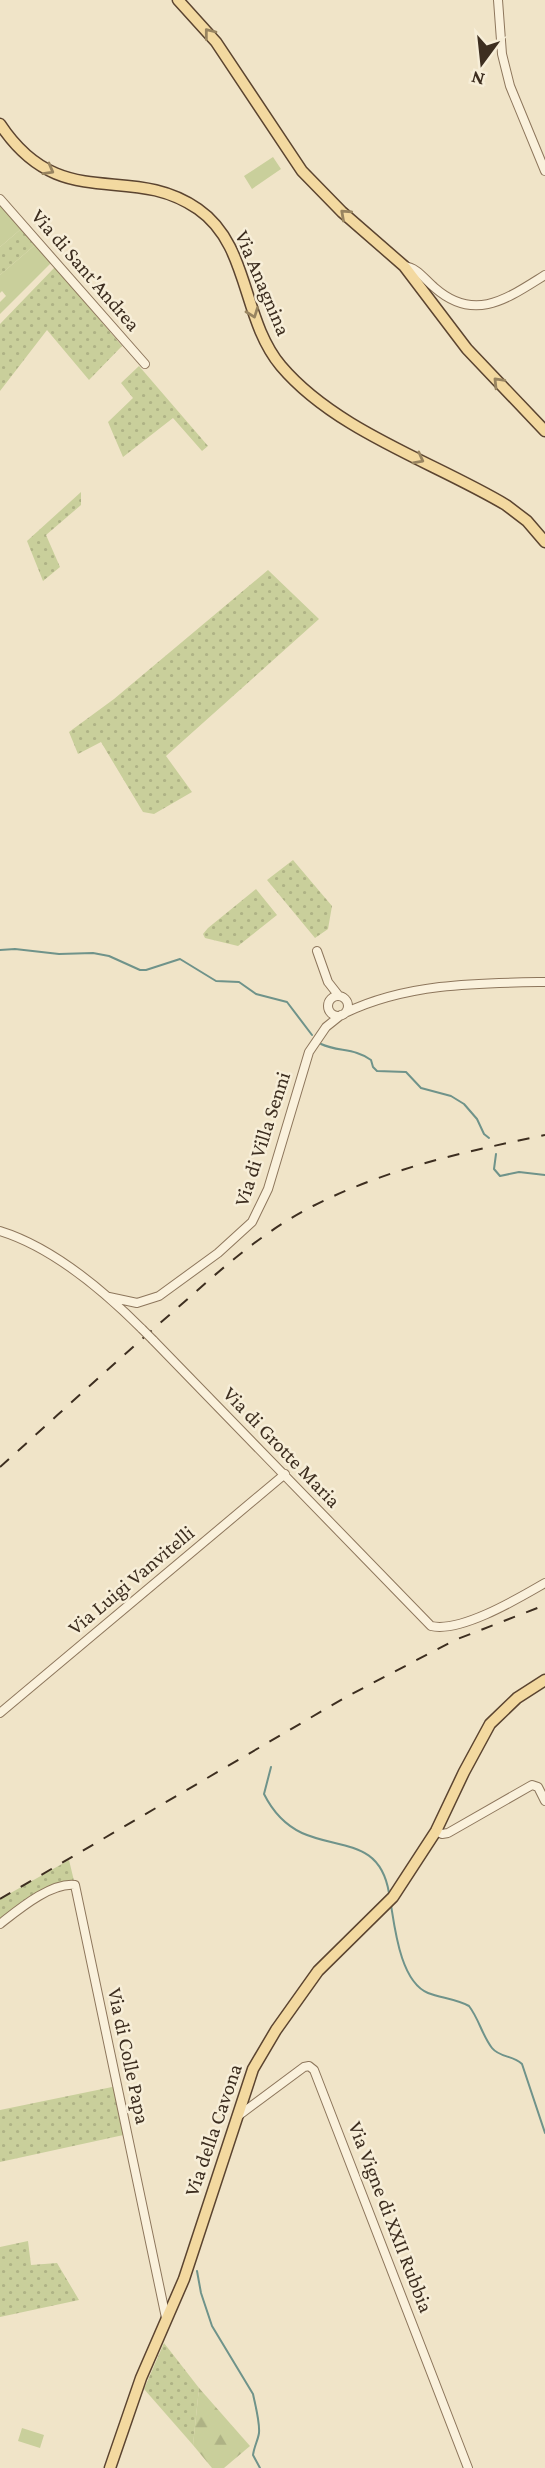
<svg xmlns="http://www.w3.org/2000/svg" width="545" height="2468" viewBox="0 0 545 2468" font-family="'Crimson Pro',serif">
<style>
.grass{fill:url(#grass-dots)}
.forest{fill:url(#forest-firs)}
.green{fill:#c9cf9b}
.lines{fill:none;stroke-linecap:round;stroke-linejoin:round}
.stream{stroke:#6f938a;stroke-width:2}
.minor-casing{stroke:#8d765c;stroke-width:10}
.major-casing{stroke:#5b4430;stroke-width:13}
.minor{stroke:#faf1dc;stroke-width:8}
.major{stroke:#f3d9a0;stroke-width:10}
.rail{stroke:#3d2e20;stroke-width:2;stroke-dasharray:12 12;stroke-linecap:butt}
.minor-bridge-casing{stroke:#8d765c;stroke-width:10;stroke-linecap:butt}
.minor-bridge{stroke:#faf1dc;stroke-width:8}
.oneway{stroke:#988460}
.labels{text-anchor:middle;dominant-baseline:central;stroke-width:5;stroke-linejoin:round;paint-order:stroke}
.street-label{font-size:21px;fill:#3d2e20;stroke:#f7eed8}
</style>
<defs>
<pattern id="grass-dots" width="8" height="8" patternUnits="userSpaceOnUse" patternTransform="scale(1.75)"><rect width="8" height="8" fill="#c9cf9b"/><path d="M2 2h.1M6 6h.1" fill="none" stroke="#aeb285" stroke-width="1.8" stroke-linecap="round"/></pattern>
<pattern id="forest-firs" width="22" height="20" patternUnits="userSpaceOnUse" patternTransform="scale(1.75)"><rect width="22" height="20" fill="#c9cf9b"/><path d="M5 1l3.5 6h-7zM16 11l3.5 6h-7z" fill="#aeb285"/></pattern>
</defs>
<rect width="100%" height="100%" fill="#f0e4c8"/>
<path class="grass" d="M 21,229 L 35,245 L 0,275 L 0,247 Z
M 55,267 L 122,346 L 89,380 L 47,330 L 0,391 L 0,324 Z
M 139,366 L 208,446 L 202,451 L 173,418 L 123,457 L 108,422 L 133,398 L 121,383 Z
M 81,492 L 81,505 L 46,535 L 60,567 L 43,581 L 27,541 Z
M 268,570 L 319,619 L 166,756 L 192,792 L 154,814 L 143,812 L 101,742 L 78,754 L 69,732 L 114,699 Z
M 293,860 L 332,906 L 328,929 L 315,938 L 267,880 Z
M 256,889 L 277,915 L 238,946 L 205,938 L 203,934 L 208,928 Z
M 69,1860 L 75,1885 L 39,1896 L 0,1924 L 0,1899 Z
M 117,2086 L 128,2134 L 0,2162 L 0,2110 Z
M 28,2241 L 31,2265 L 57,2263 L 79,2300 L 0,2317 L 0,2247 Z
M 164,2343 L 199,2388 L 193,2445 L 144,2389 Z"/>
<path class="forest" d="M 199,2388 L 250,2446 L 224,2468 L 212,2468 L 193,2445 Z"/>
<path class="green" d="M 273,157 L 281,169 L 252,189 L 244,176 Z
M 0,205 L 21,229 L 0,247 Z
M 35,245 L 51,263 L 0,314 L 0,302 L 6,296 L 2,291 L 0,293 L 0,275 Z
M 22,2428 L 44,2435 L 40,2448 L 18,2441 Z"/>
<g class="lines">
<path class="stream" d="M 0,950 L 15,949 L 59,954 L 93,953 L 109,956 L 140,970 L 146,970 L 180,959 L 216,981 L 239,982 L 256,994 L 287,1002 L 312,1035
M 321,1044 C 338,1052 355,1048 371,1060 L 373,1067 L 377,1071 L 406,1072 L 421,1088 L 451,1096 L 464,1104 L 477,1119 L 484,1134 L 489,1138
M 496,1154 L 494,1169 L 500,1176 L 519,1172 L 545,1175
M 271,1767 L 264,1794 C 272,1810 285,1825 302,1833 C 340,1850 380,1839 389,1893
M 391,1905 C 395,1930 401,1982 428,1993 C 441,1998 456,1999 469,2006 C 479,2019 482,2035 492,2048 C 500,2058 513,2055 522,2064 L 545,2133
M 197,2271 L 201,2293 L 212,2326 L 253,2394 C 255,2404 260,2422 259,2433 C 258,2440 254,2447 253,2455 L 260,2468"/>
<g class="minor-casing">
<path id="minor" d="M 498,0 L 502,54 L 510,86 L 545,171
M 0,199 L 145,364
M 404,266 C 418,268 424,279 435,288 C 475,323 508,298 545,275
M 317,951 L 328,982 L 339,996
M328 1006a10 10 0 1 1 20 0a10 10 0 1 1-20 0Z
M 345,1013 C 407,983 478,983 545,982
M 0,1231 C 52,1247 104,1291 142,1329
M 109,1297 L 137,1303 L 159,1296 L 218,1253 L 252,1222 L 268,1189 L 309,1052 L 326,1027 L 341,1015
M 153,1340 L 431,1626 C 461,1633 519,1598 545,1583
M 0,1713 L 285,1474
M 436,1831 L 442,1834 L 448,1833 L 532,1785 L 538,1787 L 545,1801
M 0,1924 C 18,1910 51,1882 75,1885 L 166,2318
M 238,2116 L 304,2067 L 309,2066 L 314,2070 L 468,2468"/>
</g>
<g class="major-casing">
<path id="major" d="M 178,0 L 216,42 L 302,171 L 342,212 L 404,266 L 467,349 L 545,431
M 0,124 C 61,216 129,161 198,209 C 250,245 241,318 281,366 C 336,431 434,462 506,505 L 527,521 L 545,542
M 110,2468 L 141,2378 L 184,2279 L 253,2069 L 276,2030 L 318,1971 L 393,1897 L 436,1831 L 464,1772 L 490,1724 L 517,1698 L 545,1680"/>
</g>
<use href="#minor" class="minor"/>
<use href="#major" class="major"/>
<path class="rail" d="M 0,1467 C 58,1415 115,1362 174,1311 C 217,1273 260,1233 313,1206 C 388,1168 464,1152 545,1135
M 0,1899 L 346,1697 L 455,1640 L 545,1605"/>
<g class="minor-bridge-casing">
<path id="minor-bridge" d="M 142,1329 L 153,1340"/>
</g>
<use href="#minor-bridge" class="minor-bridge"/>
</g>
<defs><path id="oneway-chevron" d="M-2-3.5L2.5 0L-2 3.5" fill="none" stroke-width="1.6" stroke-linecap="round" stroke-linejoin="round" transform="scale(1.75)"/></defs>
<g class="oneway">
<use href="#oneway-chevron" transform="translate(209 33) rotate(-128)"/>
<use href="#oneway-chevron" transform="translate(49 170) rotate(29)"/>
<use href="#oneway-chevron" transform="translate(345 214) rotate(-138)"/>
<use href="#oneway-chevron" transform="translate(253 313) rotate(70)"/>
<use href="#oneway-chevron" transform="translate(498 382) rotate(-134)"/>
<use href="#oneway-chevron" transform="translate(419 459) rotate(28)"/>
</g>
<g class="labels">
<g class="street-label">
<text transform="translate(86 270) rotate(49)">Via di Sant'Andrea</text>
<text transform="translate(263 283) rotate(67)">Via Anagnina</text>
<text transform="translate(262 1139) rotate(-72)">Via di Villa Senni</text>
<text transform="translate(282 1447) rotate(46)">Via di Grotte Maria</text>
<text transform="translate(131 1580) rotate(-40)">Via Luigi Vanvitelli</text>
<text transform="translate(129 2056) rotate(78)">Via di Colle Papa</text>
<text transform="translate(213 2130) rotate(-71)">Via della Cavona</text>
<text transform="translate(391 2217) rotate(69)">Via Vigne di XXII Rubbia</text>
</g>
</g>
<g transform="translate(482 63) rotate(195)" stroke="#f7eed8" stroke-width="5" paint-order="stroke">
<path d="M0-5L12 26L0 18L-12 26Z" fill="#3d2e20"/>
<text y="-10" font-size="19" font-weight="bold" text-anchor="middle" fill="#3d2e20">N</text>
</g>
</svg>
